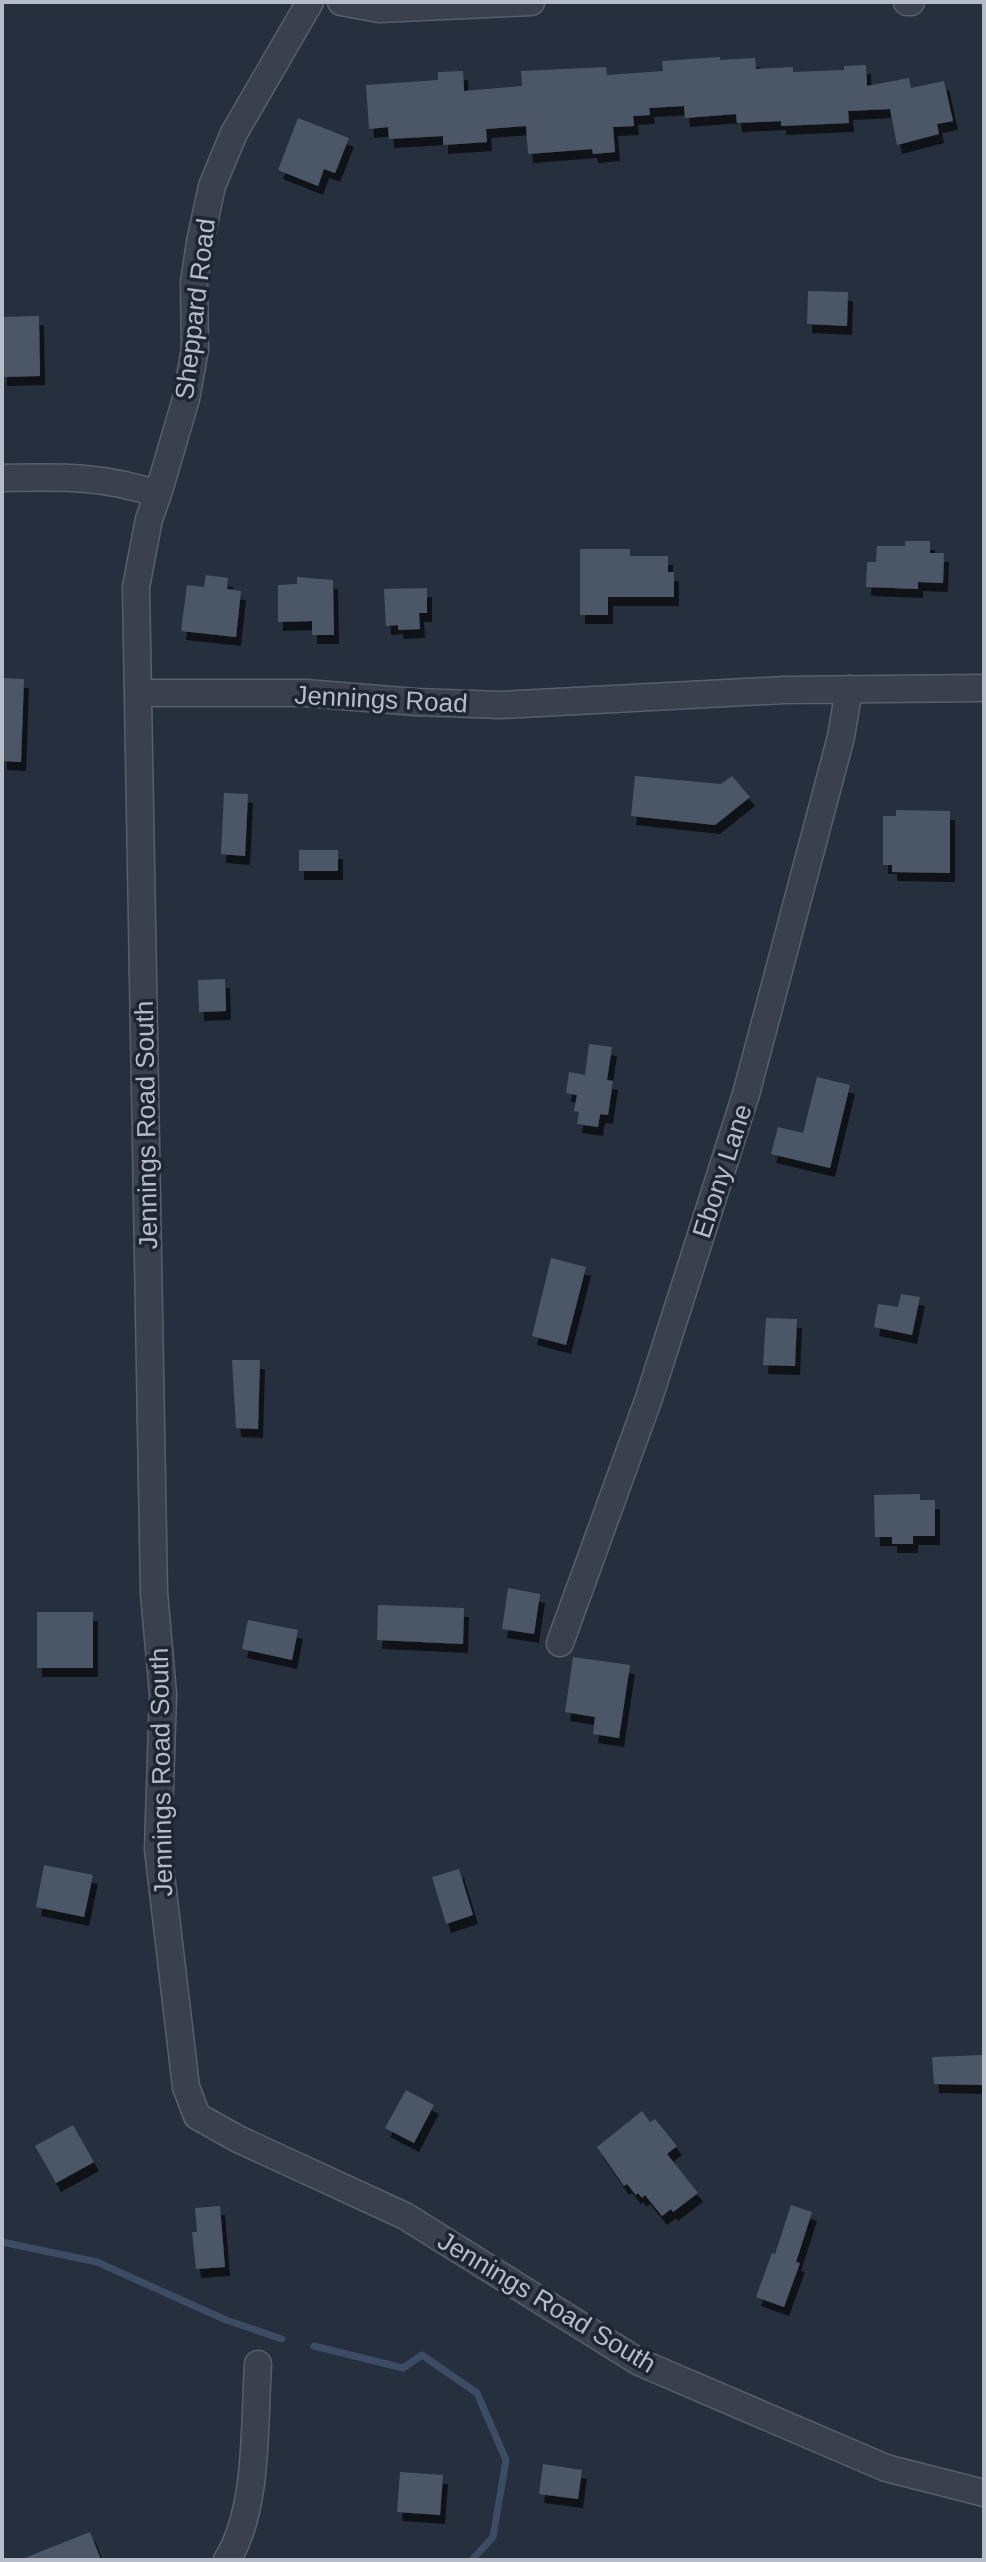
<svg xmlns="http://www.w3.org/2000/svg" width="986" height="2562" viewBox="0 0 986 2562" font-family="Helvetica,sans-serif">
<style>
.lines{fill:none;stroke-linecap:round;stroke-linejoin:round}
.stream{stroke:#3d4c65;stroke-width:7}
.building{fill:#4c5666;filter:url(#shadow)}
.minor-casing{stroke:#585f6b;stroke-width:29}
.minor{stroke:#3a414d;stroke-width:26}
.labels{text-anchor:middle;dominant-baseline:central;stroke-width:7;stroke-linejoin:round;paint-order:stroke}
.street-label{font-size:26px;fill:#b6bcc8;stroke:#1f2632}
</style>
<defs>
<filter id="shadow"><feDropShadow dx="5" dy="9" stdDeviation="0" flood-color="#0009"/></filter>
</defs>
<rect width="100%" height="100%" fill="#262f3d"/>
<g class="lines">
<path class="stream" d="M 2,2242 L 97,2262 L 226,2320 L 282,2339
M 314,2346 L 403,2368 L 422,2355 L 477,2393 L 506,2460 L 493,2537 L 472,2560"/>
</g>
<path class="building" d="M 720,57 L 720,60 L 755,58 L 756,69 L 793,67 L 793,72 L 844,70 L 844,66 L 866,65 L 867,86 L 909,78 L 911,88 L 944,81 L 953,121 L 937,124 L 939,134 L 897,145 L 890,109 L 848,111 L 849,123 L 781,126 L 781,121 L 737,123 L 736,114 L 685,118 L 684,106 L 649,108 L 650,115 L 633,116 L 634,126 L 613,127 L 615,152 L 593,154 L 592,149 L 528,154 L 526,126 L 486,129 L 487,142 L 443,145 L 443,136 L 389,139 L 388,127 L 369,129 L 366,85 L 438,80 L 438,72 L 463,71 L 464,91 L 522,86 L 521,71 L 606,67 L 607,75 L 663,71 L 662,61 Z
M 298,118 L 349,138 L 335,173 L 324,169 L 318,186 L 278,170 Z
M 808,291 L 848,292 L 847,326 L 807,324 Z
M 39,316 L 40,376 L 2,377 L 2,317 Z
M 905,541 L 930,541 L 930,553 L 944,553 L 943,583 L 918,582 L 918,589 L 866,587 L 867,562 L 876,562 L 877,546 L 905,546 Z
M 580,549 L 630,549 L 630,556 L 668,556 L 668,572 L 674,572 L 674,597 L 608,597 L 608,615 L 580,615 Z
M 206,575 L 228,578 L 227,589 L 241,591 L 236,637 L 181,631 L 187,585 L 204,587 Z
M 297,577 L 333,580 L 334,635 L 312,635 L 312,621 L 278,622 L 278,585 L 297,584 Z
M 427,588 L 427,613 L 419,613 L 420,629 L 398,630 L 398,625 L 386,626 L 384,589 Z
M 2,678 L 24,679 L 21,762 L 2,761 Z
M 635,776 L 721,784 L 732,776 L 750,797 L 715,825 L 631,816 Z
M 224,793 L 248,794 L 245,856 L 221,854 Z
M 896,810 L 950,811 L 950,873 L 892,872 L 892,865 L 883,865 L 883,816 L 896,816 Z
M 299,850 L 338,850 L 338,871 L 299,871 Z
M 225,979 L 226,1011 L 199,1012 L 198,980 Z
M 589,1044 L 612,1047 L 607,1080 L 613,1081 L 608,1115 L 600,1114 L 598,1127 L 577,1124 L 579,1112 L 574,1111 L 577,1095 L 566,1093 L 569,1072 L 585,1075 Z
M 817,1077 L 850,1085 L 830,1168 L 771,1154 L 778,1127 L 803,1133 Z
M 551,1258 L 586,1267 L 566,1345 L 532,1336 Z
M 901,1294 L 920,1297 L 912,1335 L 874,1327 L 878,1304 L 898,1307 Z
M 766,1318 L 797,1319 L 795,1366 L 763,1365 Z
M 232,1360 L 260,1360 L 258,1429 L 236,1428 Z
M 920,1494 L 920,1500 L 935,1500 L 935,1536 L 913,1536 L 913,1544 L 892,1544 L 892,1537 L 875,1537 L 874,1495 Z
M 508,1588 L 540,1594 L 534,1634 L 502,1629 Z
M 378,1605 L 464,1608 L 463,1644 L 377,1640 Z
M 37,1612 L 93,1612 L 93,1668 L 37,1668 Z
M 248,1620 L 298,1630 L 292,1660 L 242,1649 Z
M 573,1657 L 630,1665 L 619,1738 L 593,1734 L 595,1717 L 565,1712 Z
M 44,1865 L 93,1875 L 84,1917 L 36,1907 Z
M 459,1869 L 473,1915 L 446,1924 L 432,1877 Z
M 982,2055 L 983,2085 L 934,2084 L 932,2057 Z
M 406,2090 L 434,2105 L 414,2143 L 385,2128 Z
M 642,2111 L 650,2122 L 655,2119 L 677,2146 L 667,2154 L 698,2193 L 673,2212 L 671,2209 L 662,2216 L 645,2195 L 642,2198 L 638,2193 L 636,2195 L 627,2184 L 624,2186 L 597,2147 Z
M 73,2125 L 94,2162 L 56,2183 L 35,2146 Z
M 791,2205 L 812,2212 L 796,2262 L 800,2263 L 784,2307 L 756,2297 L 772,2253 L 775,2254 Z
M 220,2206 L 225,2267 L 196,2269 L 192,2232 L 197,2232 L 195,2208 Z
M 543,2464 L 582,2470 L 578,2499 L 539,2494 Z
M 400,2472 L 443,2475 L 440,2515 L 397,2512 Z
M 90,2532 L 101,2560 L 22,2560 L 22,2559 Z"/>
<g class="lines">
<g class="minor-casing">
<path id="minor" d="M 341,2 L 379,9 L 531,2
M 907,2 L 911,2
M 2,478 C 61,477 100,475 158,494 L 149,519 L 136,587 L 154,1593 L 163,1694 L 158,1849 L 186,2087 L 197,2116 L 238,2139 L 405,2216 L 639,2362 L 886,2468 L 984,2493
M 158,494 L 186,399 L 195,349 L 194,283 L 200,242 L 212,186 L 234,133 L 310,2
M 138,693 L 305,693 L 416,702 L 501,705 L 784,690 L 984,688
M 560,1643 L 649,1398 L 746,1094 L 841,737 L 849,689
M 227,2560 C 259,2509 254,2423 258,2364"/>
</g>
<use href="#minor" class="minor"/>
</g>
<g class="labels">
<g class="street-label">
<text transform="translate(195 309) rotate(-83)">Sheppard Road</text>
<text transform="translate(381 699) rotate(3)">Jennings Road</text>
<text transform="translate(146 1125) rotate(-91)">Jennings Road South</text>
<text transform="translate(722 1171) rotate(-72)">Ebony Lane</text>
<text transform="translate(161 1772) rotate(-91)">Jennings Road South</text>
<text transform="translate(547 2302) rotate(31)">Jennings Road South</text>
</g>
</g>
<rect width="986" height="2562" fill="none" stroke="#b6bcc8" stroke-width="8"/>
</svg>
